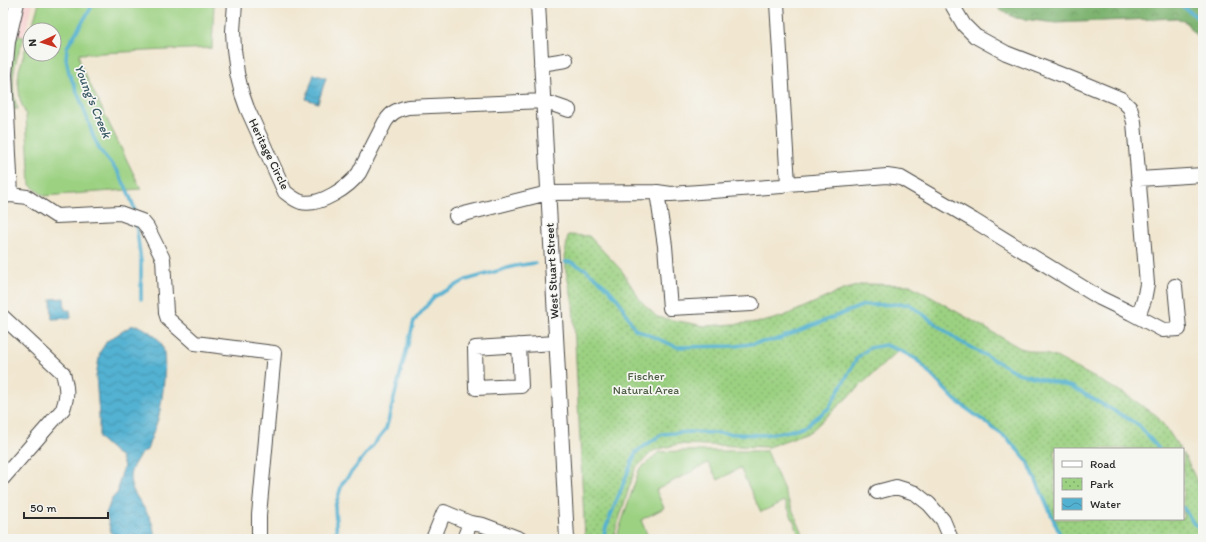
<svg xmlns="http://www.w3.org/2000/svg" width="1206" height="542" viewBox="0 0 1206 542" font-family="Itim,sans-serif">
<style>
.built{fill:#f7d0d0}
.grass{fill:#9cd182;stroke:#647e56}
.forest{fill:url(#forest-crowns);stroke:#546f4e}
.park{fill:url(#park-dots);stroke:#647e56}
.water{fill:url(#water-waves);stroke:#3e6e7e}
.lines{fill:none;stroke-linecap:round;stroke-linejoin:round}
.stream{stroke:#52b1d1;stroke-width:3.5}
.minor-casing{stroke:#494744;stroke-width:16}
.minor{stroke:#fff;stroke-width:14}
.labels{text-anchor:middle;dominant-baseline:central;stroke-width:3.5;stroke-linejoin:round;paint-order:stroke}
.street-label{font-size:12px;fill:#2b2b2b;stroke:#f6f6f2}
.park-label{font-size:12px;fill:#4d5d45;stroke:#f6f6f2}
.water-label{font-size:13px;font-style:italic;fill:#395a65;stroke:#f6f6f2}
</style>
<defs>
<pattern id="forest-crowns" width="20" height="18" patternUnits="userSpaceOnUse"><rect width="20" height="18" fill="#7db370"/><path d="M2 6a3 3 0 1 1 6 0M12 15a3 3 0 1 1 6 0" fill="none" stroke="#67925c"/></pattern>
<pattern id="park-dots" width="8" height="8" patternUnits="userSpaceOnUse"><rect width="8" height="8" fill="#9cd182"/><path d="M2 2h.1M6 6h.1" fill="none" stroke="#7faa6b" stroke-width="1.8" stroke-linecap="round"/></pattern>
<pattern id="water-waves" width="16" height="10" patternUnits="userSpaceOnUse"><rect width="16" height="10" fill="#52b1d1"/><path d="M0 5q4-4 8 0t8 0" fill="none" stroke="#4490aa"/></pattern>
</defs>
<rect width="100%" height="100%" fill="#f6f6f2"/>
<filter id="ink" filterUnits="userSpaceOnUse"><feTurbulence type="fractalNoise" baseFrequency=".025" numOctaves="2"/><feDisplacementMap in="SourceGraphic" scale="8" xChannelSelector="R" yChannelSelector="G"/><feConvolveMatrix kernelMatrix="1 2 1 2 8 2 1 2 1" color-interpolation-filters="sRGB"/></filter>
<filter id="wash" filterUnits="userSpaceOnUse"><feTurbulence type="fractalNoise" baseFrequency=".012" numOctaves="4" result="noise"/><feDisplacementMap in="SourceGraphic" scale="16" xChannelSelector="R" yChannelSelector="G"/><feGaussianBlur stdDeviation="0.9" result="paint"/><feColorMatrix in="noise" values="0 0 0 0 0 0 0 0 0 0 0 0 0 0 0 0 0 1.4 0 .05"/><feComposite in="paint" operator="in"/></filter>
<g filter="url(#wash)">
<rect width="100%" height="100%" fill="#f1e7d1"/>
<path class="built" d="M 3,3 L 33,3 L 24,37 L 17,36 L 11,54 L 8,188 L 3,188 Z"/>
<path class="grass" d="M 39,3 L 214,3 L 212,48 L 79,54 L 80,64 L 141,189 L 44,196 L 30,185 L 26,115 L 20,100 L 18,81 L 19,70 L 30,34 L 30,54 L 54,54 L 54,30 L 31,30 Z
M 17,36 L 24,37 C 15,61 8,84 18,109 L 12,109 L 11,54 Z
M 684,451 L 767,451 L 805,539 L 795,539 L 800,537 L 785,501 L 761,512 L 740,468 L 718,480 L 708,463 L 656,490 L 664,508 L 641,520 L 649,539 L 616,539 L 639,470 L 659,452 Z"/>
<path class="forest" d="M 994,3 L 1200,3 L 1203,6 L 1203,42 L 1185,22 L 1177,18 L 1055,23 L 1016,18 L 1000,10 Z"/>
<path class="park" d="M 568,235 L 589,236 L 622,271 L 640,300 L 657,317 L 705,326 L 763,322 L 784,316 L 843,290 L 864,284 L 910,285 L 1020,348 L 1056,357 L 1123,393 L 1156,415 L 1169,432 L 1180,449 L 1055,449 L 1055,519 L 1183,519 L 1183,453 L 1188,462 L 1203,495 L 1203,539 L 1062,539 L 1028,462 L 1008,439 L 955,400 L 916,359 L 899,350 L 811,431 L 768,447 L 678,444 L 653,451 L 635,469 L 613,539 L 585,539 L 573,303 L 566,271 L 565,255 Z"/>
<path class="water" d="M 314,74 L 326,78 L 318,103 L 306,99 Z
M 64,298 L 65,310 L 70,310 L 71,318 L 52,319 L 51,299 Z
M 137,325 C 144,328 157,336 161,343 C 169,356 162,404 158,419 C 155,429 150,440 147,450 C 141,453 139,456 136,461 C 119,486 144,501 152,523 C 154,528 154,534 155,539 L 113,539 L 106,514 L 111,500 L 118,492 L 119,482 L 124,466 L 121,458 L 99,438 L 99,415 L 96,376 L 100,352 L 107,341 L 131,326 Z"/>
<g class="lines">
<path class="stream" d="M 92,3 L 91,8 L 67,47 L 66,59 L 69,73 L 82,104 L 94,138 L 100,150 L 117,171 L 126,187 L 134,207 L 135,215
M 1174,3 L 1185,8 L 1203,22
M 136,223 L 141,262 L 141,299
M 565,262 L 570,262 L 585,269 L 605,285 L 619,301 L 635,329 L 677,347 L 736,346 L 776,340 L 864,305 L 909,304 L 959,341 L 1018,373 L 1072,387 L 1139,425 L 1159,449
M 1183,507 L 1194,524 L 1203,529
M 337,539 L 335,507 L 342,484 L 386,429 L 414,321 L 434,297 L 466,280 L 515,266 L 535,263
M 603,539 L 606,527 L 636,452 L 662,434 L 690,432 L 762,435 L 789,431 L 807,425 L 829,408 L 857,358 L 869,348 L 885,345 L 899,350 L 916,359 L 955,400 L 1008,439 L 1028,462 L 1062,539"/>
</g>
</g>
<g filter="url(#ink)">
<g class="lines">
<g class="minor-casing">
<path id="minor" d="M 235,3 L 233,31 L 234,49 L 237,73 L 242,94 L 247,108 L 285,192 C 290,196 295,200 301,202 C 319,207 349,187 359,173 L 385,122 C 392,112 396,110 408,107 L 543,101 L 569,110
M 538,3 L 567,539
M 777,3 L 788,184
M 541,64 L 566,60
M 1139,179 L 1203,175
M 657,192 L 665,246 L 670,308 L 752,304
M 11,195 L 5,74 L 8,41 L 17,3
M 3,196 L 11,195 L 27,197 L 56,216 L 120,213 L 142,221 L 147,227 L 163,259 L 166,313 L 168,319 L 195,343 L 274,353 L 259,515 L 259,539
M 456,216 L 548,193 L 657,192 L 671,194 L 782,186 L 788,184 L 887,176 L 901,178 L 973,220 L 1100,298 L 1131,313 L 1140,311 L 1144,300 L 1147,284 L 1134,122 L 1130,108 L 1121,99 L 1075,80 L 1006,53 L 975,36 L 964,25 L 951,3
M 1131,313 L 1163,330 L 1179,329 L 1175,286
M 3,317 L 63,373 C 67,388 68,395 63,409 L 3,478
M 519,345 L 521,386 L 476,388 L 475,348 L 556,343
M 877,492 L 896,487 L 915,493 L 929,504 L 943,520 L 951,539
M 470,523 L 483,525 L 520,539
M 433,539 L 444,512 L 470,523 L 464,539"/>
</g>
<use href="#minor" class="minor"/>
</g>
</g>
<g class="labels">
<g class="street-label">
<text transform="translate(269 154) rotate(64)">Heritage Circle</text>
<text transform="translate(552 271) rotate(-93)">West Stuart Street</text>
</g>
<g class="park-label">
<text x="646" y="376">Fischer<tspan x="646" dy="14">Natural Area</tspan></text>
</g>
<g class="water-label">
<text transform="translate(93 101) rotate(68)">Young's Creek</text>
</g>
</g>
<rect width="1206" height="542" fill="none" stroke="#f6f6f2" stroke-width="16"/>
<rect x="1054" y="448" width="130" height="72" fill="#f6f6f2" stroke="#a5a5a2"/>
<rect x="1062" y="461" width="20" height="6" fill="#ffffff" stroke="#a5a5a2"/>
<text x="1090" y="468" font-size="12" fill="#2b2b2b">Road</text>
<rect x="1062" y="478" width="20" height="12" fill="url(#park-dots)" stroke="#a5a5a2"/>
<text x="1090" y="488" font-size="12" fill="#2b2b2b">Park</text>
<rect x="1062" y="498" width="20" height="12" fill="url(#water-waves)" stroke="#a5a5a2"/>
<text x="1090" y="508" font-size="12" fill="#2b2b2b">Water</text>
<g transform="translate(42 42) rotate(266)"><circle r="19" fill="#f6f6f2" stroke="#a5a5a2"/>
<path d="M0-3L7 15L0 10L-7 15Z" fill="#c8321e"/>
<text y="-6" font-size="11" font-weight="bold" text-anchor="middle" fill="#2b2b2b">N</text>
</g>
<path d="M24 512v6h84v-6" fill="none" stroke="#2b2b2b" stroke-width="2"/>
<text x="30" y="512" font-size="12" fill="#2b2b2b" stroke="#f6f6f2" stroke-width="3" paint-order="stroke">50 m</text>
</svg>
